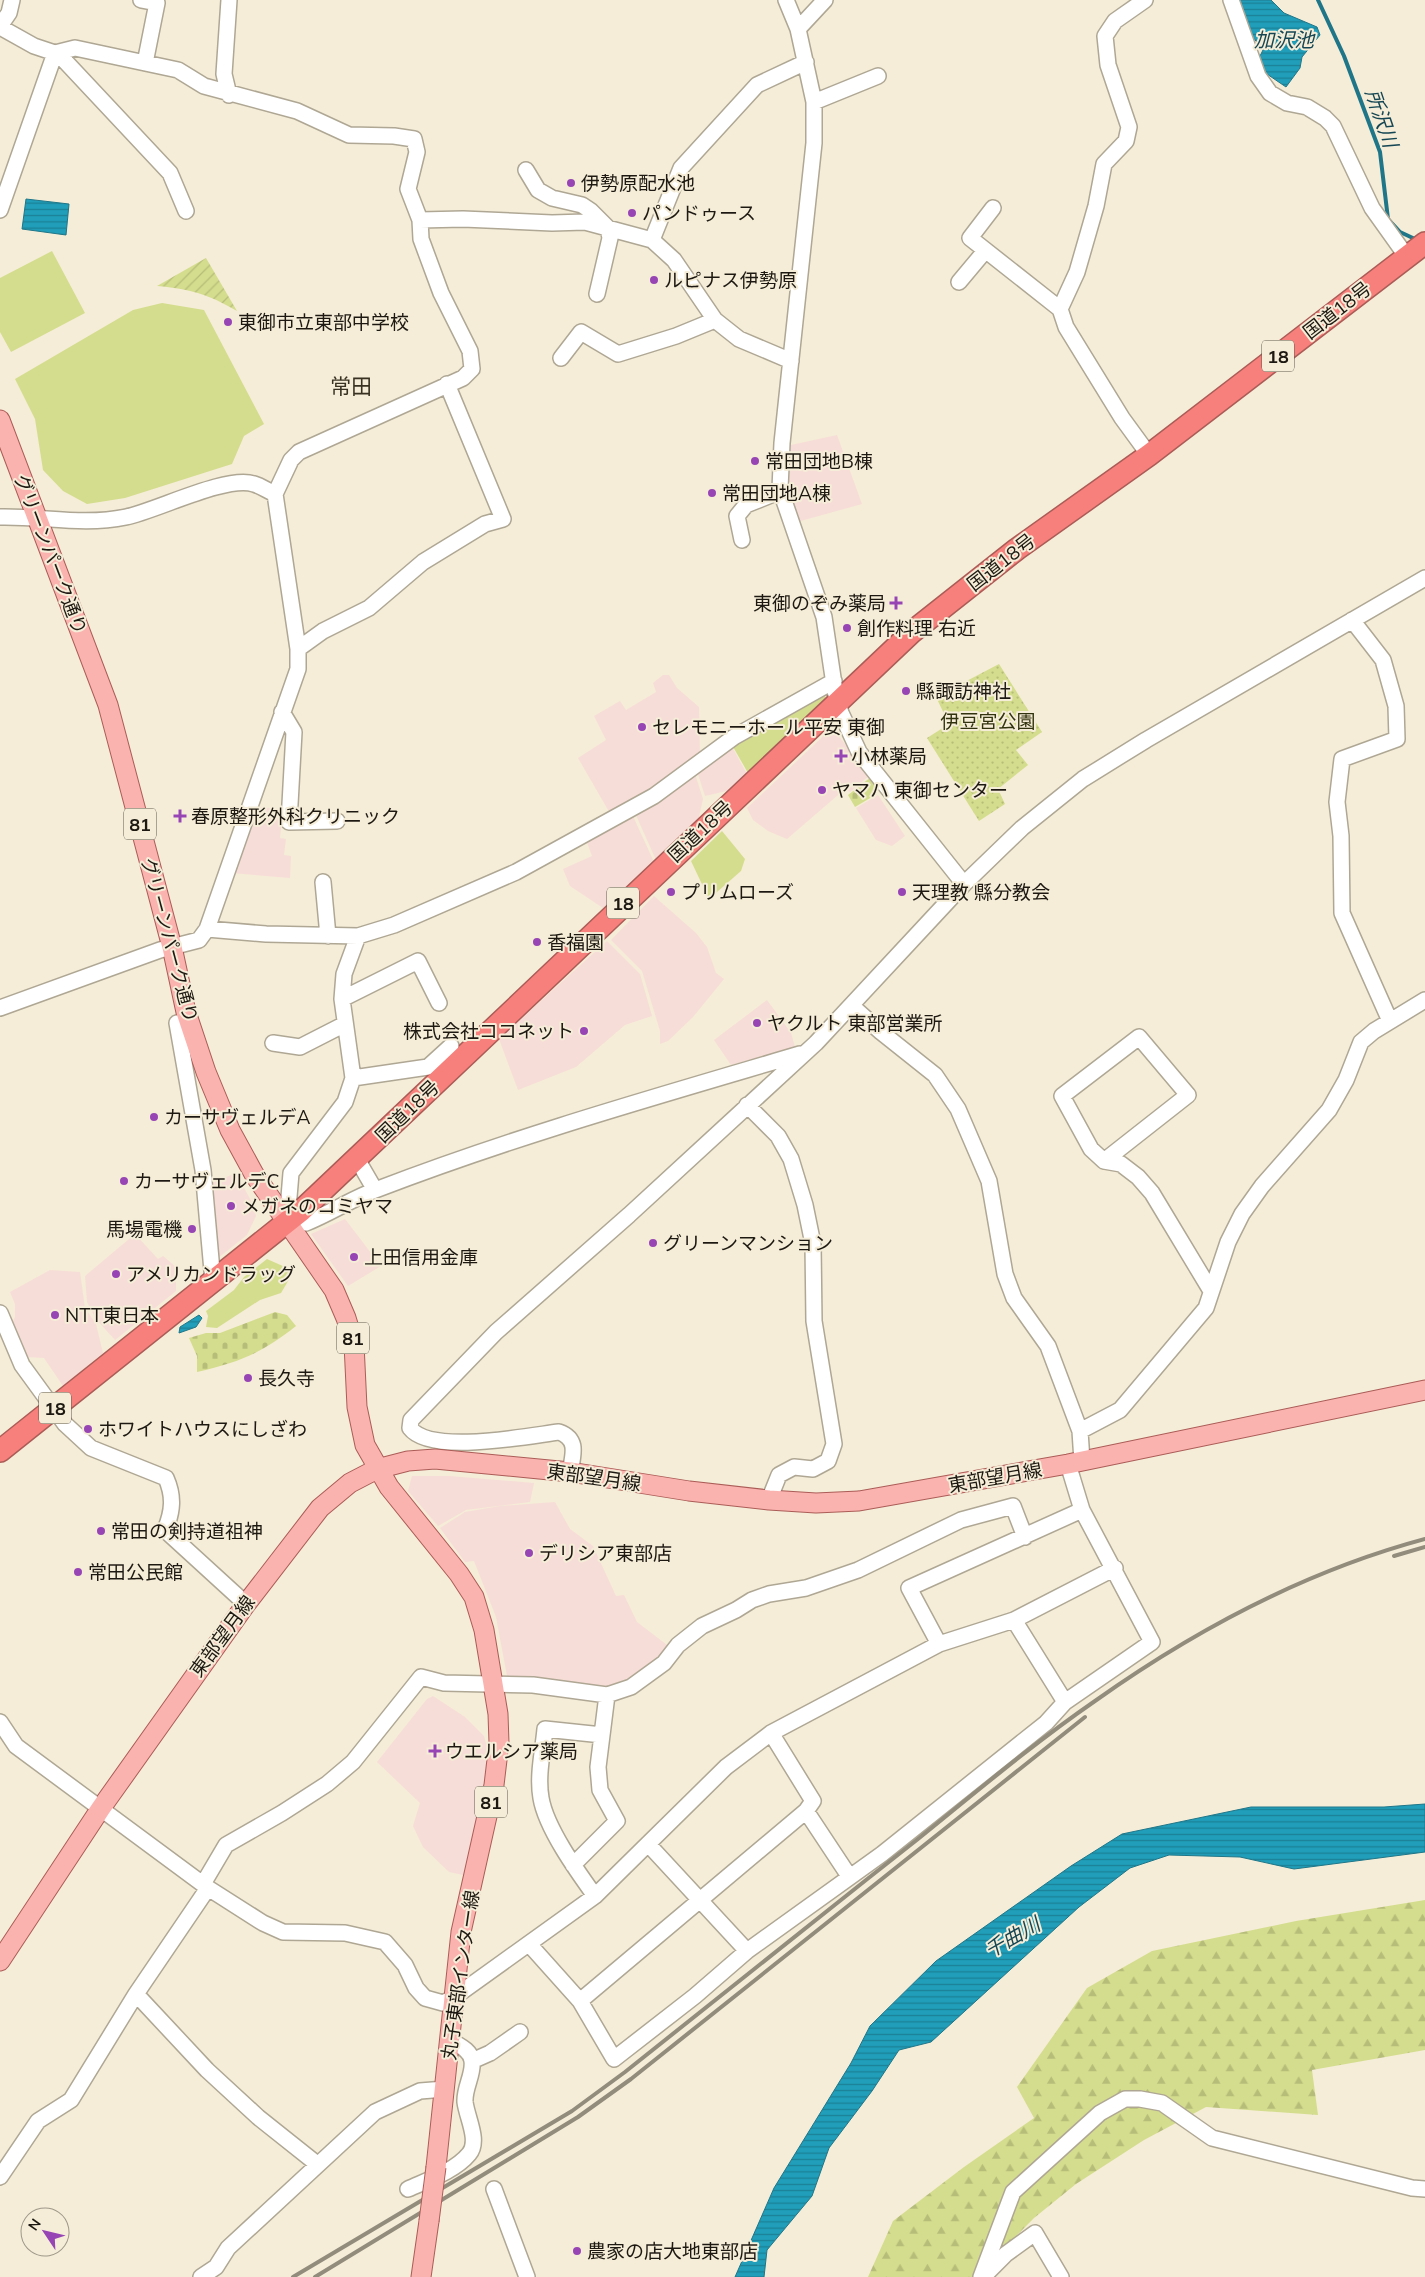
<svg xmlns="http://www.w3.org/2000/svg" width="1425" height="2277" viewBox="0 0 1425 2277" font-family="Mulish,'Noto Sans JP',sans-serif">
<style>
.commercial{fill:#f7ddd7}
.grass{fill:#d4dd8d}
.forest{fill:url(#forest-firs)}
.cemetery{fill:url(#cemetery-stones)}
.park{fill:url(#park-dots)}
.garden{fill:url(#garden-furrows)}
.water{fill:url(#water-rules);stroke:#1f7688}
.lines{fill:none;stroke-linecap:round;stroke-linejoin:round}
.stream{stroke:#1f7688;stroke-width:4}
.minor-casing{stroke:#afa794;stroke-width:18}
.major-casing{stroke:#ab5c57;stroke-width:21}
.highway-casing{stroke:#ab5c57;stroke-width:24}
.minor{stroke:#fff;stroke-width:15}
.major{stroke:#fbb3b0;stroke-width:19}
.highway{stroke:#f8807c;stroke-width:21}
.rail{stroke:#928c7d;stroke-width:4}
.major-bridge-casing{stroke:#ab5c57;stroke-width:21;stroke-linecap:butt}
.major-bridge{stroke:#fbb3b0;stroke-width:19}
.poi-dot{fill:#9745b4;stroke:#f5edd8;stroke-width:2}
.labels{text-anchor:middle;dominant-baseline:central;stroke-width:4;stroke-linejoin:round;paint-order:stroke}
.shield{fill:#f5edd8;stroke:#5e594d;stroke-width:1}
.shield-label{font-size:18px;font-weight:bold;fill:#1d1912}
.poi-label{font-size:19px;fill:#1d1912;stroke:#f5edd8;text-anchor:start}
.street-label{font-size:19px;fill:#1d1912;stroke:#f5edd8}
.park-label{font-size:19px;fill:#30330e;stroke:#f5edd8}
.water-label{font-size:20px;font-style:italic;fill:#154653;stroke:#f5edd8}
.quarter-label{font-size:21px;fill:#393222;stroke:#f5edd8}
</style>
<defs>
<pattern id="forest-firs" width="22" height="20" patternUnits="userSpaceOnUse" patternTransform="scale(1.25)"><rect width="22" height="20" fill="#d4dd8d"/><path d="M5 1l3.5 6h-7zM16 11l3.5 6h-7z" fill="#b6bd79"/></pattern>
<pattern id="cemetery-stones" width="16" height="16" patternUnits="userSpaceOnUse" patternTransform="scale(1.25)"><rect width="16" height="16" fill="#d4dd8d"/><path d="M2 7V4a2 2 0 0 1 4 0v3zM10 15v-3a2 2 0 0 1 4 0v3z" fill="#b6bd79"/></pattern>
<pattern id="park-dots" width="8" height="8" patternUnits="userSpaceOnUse" patternTransform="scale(1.25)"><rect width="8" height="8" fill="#d4dd8d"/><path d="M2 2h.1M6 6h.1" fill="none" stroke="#b6bd79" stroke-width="1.8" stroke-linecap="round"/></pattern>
<pattern id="garden-furrows" width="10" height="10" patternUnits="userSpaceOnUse" patternTransform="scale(1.25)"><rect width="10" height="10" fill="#d4dd8d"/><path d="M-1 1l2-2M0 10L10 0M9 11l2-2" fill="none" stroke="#b6bd79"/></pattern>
<pattern id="water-rules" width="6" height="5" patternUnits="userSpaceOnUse" patternTransform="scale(1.25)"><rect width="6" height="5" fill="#209eba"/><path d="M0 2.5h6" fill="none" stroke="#1b8096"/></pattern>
</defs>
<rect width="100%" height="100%" fill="#f5edd8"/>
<path class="commercial" d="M 837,435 L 862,504 L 797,522 L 790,498 L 786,476 L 791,445 Z
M 663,675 L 669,675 L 677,688 L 699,707 L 700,759 L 611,815 L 578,758 L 606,740 L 594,716 L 620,701 L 626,710 L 656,692 L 653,683 Z
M 832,728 L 870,775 L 850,792 L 845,789 L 787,839 L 768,831 L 753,820 L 747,808 Z
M 731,745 L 747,774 L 731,790 L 705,796 L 697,771 Z
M 695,774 L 703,799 L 698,821 L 656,860 L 635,813 L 667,797 Z
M 878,795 L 905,836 L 892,846 L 876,840 L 856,808 Z
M 255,806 L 283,810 L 280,838 L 286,839 L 284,855 L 291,856 L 290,878 L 231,873 Z
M 632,814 L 654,862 L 603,908 L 570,886 L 563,869 L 592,856 L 585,837 Z
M 654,896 L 696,933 L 707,947 L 716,973 L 724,979 L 693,1017 L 668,1041 L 660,1044 L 660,1031 L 642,971 L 611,940 Z
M 607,941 L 640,974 L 652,1016 L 625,1025 L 576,1067 L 518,1090 L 499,1039 Z
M 767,1000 L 791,1033 L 795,1047 L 731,1065 L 714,1040 Z
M 236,1173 L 255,1208 L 256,1216 L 247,1235 L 218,1258 L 214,1255 L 212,1183 Z
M 345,1219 L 381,1266 L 348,1286 L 311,1234 Z
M 135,1234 L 158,1259 L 163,1256 L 176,1267 L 176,1291 L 115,1340 L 96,1319 L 87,1302 L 85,1276 Z
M 50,1270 L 80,1272 L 85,1308 L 96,1324 L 103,1353 L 63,1386 L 44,1358 L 27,1357 L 10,1327 L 15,1317 L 15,1304 L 10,1292 Z
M 412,1476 L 449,1476 L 534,1483 L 530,1502 L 466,1510 L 438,1526 L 408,1491 Z
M 555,1502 L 570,1529 L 593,1546 L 616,1596 L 624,1595 L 637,1622 L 671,1648 L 662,1659 L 630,1681 L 603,1688 L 507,1676 L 496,1617 L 474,1561 L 465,1562 L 440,1528 L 465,1512 L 500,1506 Z
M 433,1696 L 465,1717 L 484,1736 L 489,1754 L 479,1811 L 463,1875 L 449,1872 L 423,1847 L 413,1826 L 420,1803 L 377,1762 L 427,1699 Z"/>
<path class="grass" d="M 52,251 L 85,313 L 11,352 L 0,332 L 0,278 Z
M 162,303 L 204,310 L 264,424 L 244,436 L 232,464 L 125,498 L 87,504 L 63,491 L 43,470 L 35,419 L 15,379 L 133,310 Z
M 826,690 L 825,698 L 748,773 L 732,745 Z
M 722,831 L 745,859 L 741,871 L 709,899 L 691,861 Z
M 267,1259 L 294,1271 L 281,1293 L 260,1300 L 217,1328 L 206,1327 L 208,1316 L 206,1311 L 234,1290 L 244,1277 Z"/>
<path class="forest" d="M 1425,1900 L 1425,2050 L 1312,2070 L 1318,2115 L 1206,2107 L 1144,2140 L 1076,2184 L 1034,2218 L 976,2277 L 868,2277 L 893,2221 L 964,2167 L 1034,2118 L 1017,2087 L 1087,1988 L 1152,1951 L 1296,1921 Z"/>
<path class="cemetery" d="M 871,777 L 877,794 L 855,807 L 848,795 Z
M 275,1312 L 287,1315 L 296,1326 C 262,1353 240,1362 197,1372 L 197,1356 L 189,1338 L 206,1333 L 220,1333 Z"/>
<path class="park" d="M 999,664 L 1042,732 L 1016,750 L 1028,765 L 998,789 L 1005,804 L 979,821 L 927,738 L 949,724 L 936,697 Z"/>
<path class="garden" d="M 206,258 L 237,311 C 208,294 190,289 157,286 Z"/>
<path class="water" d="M 1239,0 L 1271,0 L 1284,13 L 1317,27 L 1320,35 L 1302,57 L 1300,68 L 1286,87 L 1261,70 L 1259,58 L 1263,50 L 1248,31 Z
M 26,199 L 69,204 L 66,235 L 22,229 Z
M 199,1315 L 202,1318 L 196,1327 L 179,1333 L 180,1327 Z
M 1425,1804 L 1425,1852 L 1294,1869 L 1240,1857 L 1169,1855 L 1130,1868 L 1079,1907 L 931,2042 L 899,2050 L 872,2091 L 829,2148 L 812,2196 L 767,2250 L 764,2277 L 735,2277 L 774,2188 L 851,2063 L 870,2026 L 936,1961 L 1071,1866 L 1122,1834 L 1251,1807 L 1384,1807 Z"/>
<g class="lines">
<path class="stream" d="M 1318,0 L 1344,56 L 1380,152 L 1388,219 L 1400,232 L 1415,239"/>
<g class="minor-casing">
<path id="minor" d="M 141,0 L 157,3 L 145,63
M 229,0 L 224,74 L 229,95
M 786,0 L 798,29 L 814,102 L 814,143 L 782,443 L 780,489 L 824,617 L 835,691 L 841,713 L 859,752 L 964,884
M 1145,0 L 1115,21 L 1105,36 L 1108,65 L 1129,127 L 1126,141 L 1104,164 L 1096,206 L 1077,272 L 1060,309 L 1066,327 L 1122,418 L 1149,455
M 1231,0 L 1258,76 L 1270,93 L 1287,103 L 1307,107 L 1325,118 L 1333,126 L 1372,208 L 1407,257
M 0,26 L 9,13 L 12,0
M 0,27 L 34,46 L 55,53 L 75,48 L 178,70 L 204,86 L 297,111 L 349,135 L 394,136 L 414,139 L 417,152 L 408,189 L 420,220 L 421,239 L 441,293 L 470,351 L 472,369 L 463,378 L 299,452 L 291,460 L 275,494 L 298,649 L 298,669 L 207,929 L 199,940 L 160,950 L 0,1008
M 798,29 L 825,0
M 63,51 L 65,61 L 170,173 L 186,211
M 814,102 L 878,76
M 526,170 L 538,190 L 552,198 L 582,205 L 591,211 L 608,228 L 610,238 L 597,294
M 993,208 L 970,238 L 1060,309
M 0,210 L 55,53
M 420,220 L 463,219 L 552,223 L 585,222 L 652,240 L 674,260 L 715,320 L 739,339 L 791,361
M 652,240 L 681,168 L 757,85 L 806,62
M 959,282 L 985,251
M 561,358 L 581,332 L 618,354 L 676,336 L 715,320
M 0,517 C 43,516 83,526 126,517 C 156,511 226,475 254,484 C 261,486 268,491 275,494
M 742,540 L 737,516 L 746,505 L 781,491
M 1352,620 L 1383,660 L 1396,706 L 1397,739 L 1342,759 L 1337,802 L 1341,836 L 1342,913 L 1390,1021
M 298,649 L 323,631 L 369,608 L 423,562 L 485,524 L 503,519 L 447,384
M 282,712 L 294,732 L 289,822 L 337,821
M 323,882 L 328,936
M 207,929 L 266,934 L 358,936 L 394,925 L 516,872 L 654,796 L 734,737 L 834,681
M 342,999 L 418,961 L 439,1003
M 852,1006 L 881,1032 L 935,1075 L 958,1109 L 989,1181 L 1005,1274 L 1014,1298 L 1048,1346 L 1080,1431 L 1082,1461
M 190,1020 L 177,1023 L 203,1170 L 213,1282
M 273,1043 L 300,1047 L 345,1024
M 353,1078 L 428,1067 L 451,1046
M 747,1105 L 778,1136 L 791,1159 L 805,1205 L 813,1244 L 814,1321 L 834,1444 L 828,1461 L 813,1469 L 794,1467 L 779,1475 L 769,1500
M 357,1159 L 375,1190
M 1104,1161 L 1188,1095 L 1139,1037 L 1062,1096 L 1091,1149 L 1104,1161 L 1121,1164 L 1138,1177 L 1152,1193 L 1211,1291
M 289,1197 L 291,1173 L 345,1102 L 353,1078 L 342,999 L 344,974 L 358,936
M 306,1223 C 331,1213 353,1198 378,1189 C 516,1136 658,1096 800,1054
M 0,1313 L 22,1365 L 65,1424 L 91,1448 L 166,1478 C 174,1496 173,1511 165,1530 L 246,1604
M 1080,1431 L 1120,1410 L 1206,1308 L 1228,1242 L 1242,1214 L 1262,1186 L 1329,1110 L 1346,1080 L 1361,1042 L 1374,1031 L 1425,1000
M 570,1472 C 573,1455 579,1439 559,1432 C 527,1436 430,1455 410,1428 L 411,1420 L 496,1332 L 629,1215 L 816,1043 L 964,884 L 1022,828 L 1083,779 L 1146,740 L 1425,578
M 1014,1620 L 1065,1702 L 1152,1642 L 1082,1510 L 1068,1464
M 939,1644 L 909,1588 L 1082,1510
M 0,1722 L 16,1746 L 208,1888 L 263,1923 L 283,1932 L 345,1933 L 385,1942 L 405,1965 L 416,1988 L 425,1998 L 443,2003 L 453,1998 L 595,1896 L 726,1767 L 771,1733 L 939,1644 L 1014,1620 L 1115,1568
M 806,1811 L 849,1876
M 648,1844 L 747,1951
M 573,1865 L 617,1821 L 600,1790 L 598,1767 L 607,1695
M 203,1884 L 226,1845 L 282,1813 L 327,1784 L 353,1762 L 421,1677 L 444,1683 L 533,1685 L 607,1695 L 631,1687 L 664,1663 L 678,1645 L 702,1626 L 736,1610 L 752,1600 L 769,1594 L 806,1588 L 858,1570 L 961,1520 L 1013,1506 L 1025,1537
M 595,1896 C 577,1871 546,1828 541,1798 C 537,1776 543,1751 545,1729 L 602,1735
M 529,1944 L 580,2001 L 614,2059 L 695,1996 L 747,1951 L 882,1854 L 1046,1723 L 1065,1702
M 136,1994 L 207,2070 L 258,2117 L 317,2164
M 580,2001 L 806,1811 L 813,1801 L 771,1733
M 472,2061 L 490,2053 L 520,2032
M 0,2177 L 38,2121 L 71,2100 L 136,1994 L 208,1888
M 408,2189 C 428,2180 455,2171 469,2154 C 480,2141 467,2118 465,2102 C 464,2088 474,2074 472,2061 C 471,2050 458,2045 450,2040
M 494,2189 L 527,2277
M 984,2276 L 1006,2254 L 1035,2233 L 1061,2277
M 201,2277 L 216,2267 L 228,2248 L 375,2112 L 420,2091 L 445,2089
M 981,2277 L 1013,2192 L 1100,2113 L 1125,2099 L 1140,2099 L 1162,2103 L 1212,2138 L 1412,2188 L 1425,2189"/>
</g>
<g class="major-casing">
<path id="major" d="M 0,420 L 108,705 L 172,947 L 186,1012 L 206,1072 L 230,1130 L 254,1174 L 334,1290 L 346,1318 L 354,1344 L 357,1407 L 365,1445 L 389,1487 L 459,1574 L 474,1597 L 484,1630 L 498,1714 L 499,1743 L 494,1785 L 461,1932 L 436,2167
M 0,1961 L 101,1808 L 246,1604 L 320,1508 L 350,1483 L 377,1469 L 408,1461 L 435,1459 L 570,1472 L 689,1491 L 769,1500 L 816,1503 L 859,1501 L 1068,1464 L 1425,1390
M 421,2277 L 429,2221"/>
</g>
<g class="highway-casing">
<path id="highway" d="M 0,1451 L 302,1210 L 912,632 L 1017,549 L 1149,455 L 1425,243"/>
</g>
<use href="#minor" class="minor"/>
<use href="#major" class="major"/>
<use href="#highway" class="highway"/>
<path class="rail" d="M 1394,1556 L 1425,1547
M 293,2277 L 572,2111 L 625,2072 C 723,1994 820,1916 918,1839 C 976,1792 1034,1743 1095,1701 C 1195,1630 1306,1571 1425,1539
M 315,2277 L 578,2117 L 631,2079 L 1085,1717"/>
<g class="major-bridge-casing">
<path id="major-bridge" d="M 429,2221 L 436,2167"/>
</g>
<use href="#major-bridge" class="major-bridge"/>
</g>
<g class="poi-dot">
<circle cx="571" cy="183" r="5"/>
<circle cx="632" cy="213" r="5"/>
<circle cx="654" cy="280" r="5"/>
<circle cx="228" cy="322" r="5"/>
<circle cx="755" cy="461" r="5"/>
<circle cx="712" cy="493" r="5"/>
<path d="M893.5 595.5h5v5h5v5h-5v5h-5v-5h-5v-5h5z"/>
<circle cx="847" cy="628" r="5"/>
<circle cx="906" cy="691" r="5"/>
<circle cx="642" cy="727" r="5"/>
<path d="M838.5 748.5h5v5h5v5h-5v5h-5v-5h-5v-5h5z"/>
<circle cx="822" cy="790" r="5"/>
<path d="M177.5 808.5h5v5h5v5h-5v5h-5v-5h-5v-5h5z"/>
<circle cx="671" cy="892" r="5"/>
<circle cx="902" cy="892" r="5"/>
<circle cx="537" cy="942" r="5"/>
<circle cx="757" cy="1023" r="5"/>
<circle cx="584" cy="1031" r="5"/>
<circle cx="154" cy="1117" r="5"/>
<circle cx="124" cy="1181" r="5"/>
<circle cx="231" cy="1206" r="5"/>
<circle cx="192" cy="1229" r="5"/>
<circle cx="653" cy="1243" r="5"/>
<circle cx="354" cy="1257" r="5"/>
<circle cx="116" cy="1274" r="5"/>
<circle cx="55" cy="1315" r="5"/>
<circle cx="248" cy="1378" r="5"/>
<circle cx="88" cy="1429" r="5"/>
<circle cx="101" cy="1531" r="5"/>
<circle cx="529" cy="1553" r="5"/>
<circle cx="78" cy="1572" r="5"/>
<path d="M432.5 1743.5h5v5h5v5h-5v5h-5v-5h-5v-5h5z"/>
<circle cx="577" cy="2251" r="5"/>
</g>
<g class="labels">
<g class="shield">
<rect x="1262" y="340.5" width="32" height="31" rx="4"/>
<rect x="124" y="808.5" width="32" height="31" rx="4"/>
<rect x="607" y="887.5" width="32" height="31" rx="4"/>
<rect x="337" y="1322.5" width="32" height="31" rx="4"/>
<rect x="39" y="1392.5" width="32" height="31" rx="4"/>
<rect x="475" y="1786.5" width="32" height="31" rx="4"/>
</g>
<g class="shield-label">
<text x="1278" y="356">18</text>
<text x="140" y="824">81</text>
<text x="623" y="903">18</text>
<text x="353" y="1338">81</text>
<text x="55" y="1408">18</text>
<text x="491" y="1802">81</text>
</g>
<g class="poi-label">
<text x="581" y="183">伊勢原配水池</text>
<text x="642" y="213">パンドゥース</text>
<text x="664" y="280">ルピナス伊勢原</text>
<text x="238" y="322">東御市立東部中学校</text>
<text x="765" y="461">常田団地B棟</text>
<text x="722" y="493">常田団地A棟</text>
<text x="886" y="603" text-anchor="end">東御のぞみ薬局</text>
<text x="857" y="628">創作料理 右近</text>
<text x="916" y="691">縣諏訪神社</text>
<text x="652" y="727">セレモニーホール平安 東御</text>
<text x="851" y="756">小林薬局</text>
<text x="832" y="790">ヤマハ 東御センター</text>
<text x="191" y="816">春原整形外科クリニック</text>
<text x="681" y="892">プリムローズ</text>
<text x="912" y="892">天理教 縣分教会</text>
<text x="547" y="942">香福園</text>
<text x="767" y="1023">ヤクルト 東部営業所</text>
<text x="574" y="1031" text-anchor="end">株式会社ココネット</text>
<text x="164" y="1117">カーサヴェルデA</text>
<text x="134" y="1181">カーサヴェルデC</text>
<text x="241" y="1206">メガネのコミヤマ</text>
<text x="182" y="1229" text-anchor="end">馬場電機</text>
<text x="663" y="1243">グリーンマンション</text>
<text x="364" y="1257">上田信用金庫</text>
<text x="126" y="1274">アメリカンドラッグ</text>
<text x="65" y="1315">NTT東日本</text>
<text x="258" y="1378">長久寺</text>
<text x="98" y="1429">ホワイトハウスにしざわ</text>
<text x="111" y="1531">常田の剣持道祖神</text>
<text x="539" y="1553">デリシア東部店</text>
<text x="88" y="1572">常田公民館</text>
<text x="445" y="1751">ウエルシア薬局</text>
<text x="587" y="2251">農家の店大地東部店</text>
</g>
<g class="street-label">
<text transform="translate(1337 310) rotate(-38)">国道18号</text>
<text transform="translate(51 554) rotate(69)">グリーンパーク通り</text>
<text transform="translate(1001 562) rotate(-38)">国道18号</text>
<text transform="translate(700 831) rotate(-43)">国道18号</text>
<text transform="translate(170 940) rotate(75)">グリーンパーク通り</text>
<text transform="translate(407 1111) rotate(-44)">国道18号</text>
<text transform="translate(594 1477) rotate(8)">東部望月線</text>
<text transform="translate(995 1477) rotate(-10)">東部望月線</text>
<text transform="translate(222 1636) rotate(-54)">東部望月線</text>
<text transform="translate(460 1975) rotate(-82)">丸子東部インター線</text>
</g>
<g class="park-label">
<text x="988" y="721">伊豆宮公園</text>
</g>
<g class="water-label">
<text x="1284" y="39">加沢池</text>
<text transform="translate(1382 118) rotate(71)">所沢川</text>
<text transform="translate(1012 1937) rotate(-30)">千曲川</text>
</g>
<g class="quarter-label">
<text x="351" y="386">常田</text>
</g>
</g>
<g transform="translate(45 2232) rotate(305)"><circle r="24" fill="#f5edd8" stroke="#9f9889"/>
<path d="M0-4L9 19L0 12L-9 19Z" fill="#9745b4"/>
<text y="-8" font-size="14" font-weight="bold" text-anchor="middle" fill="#1d1912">N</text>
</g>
</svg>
